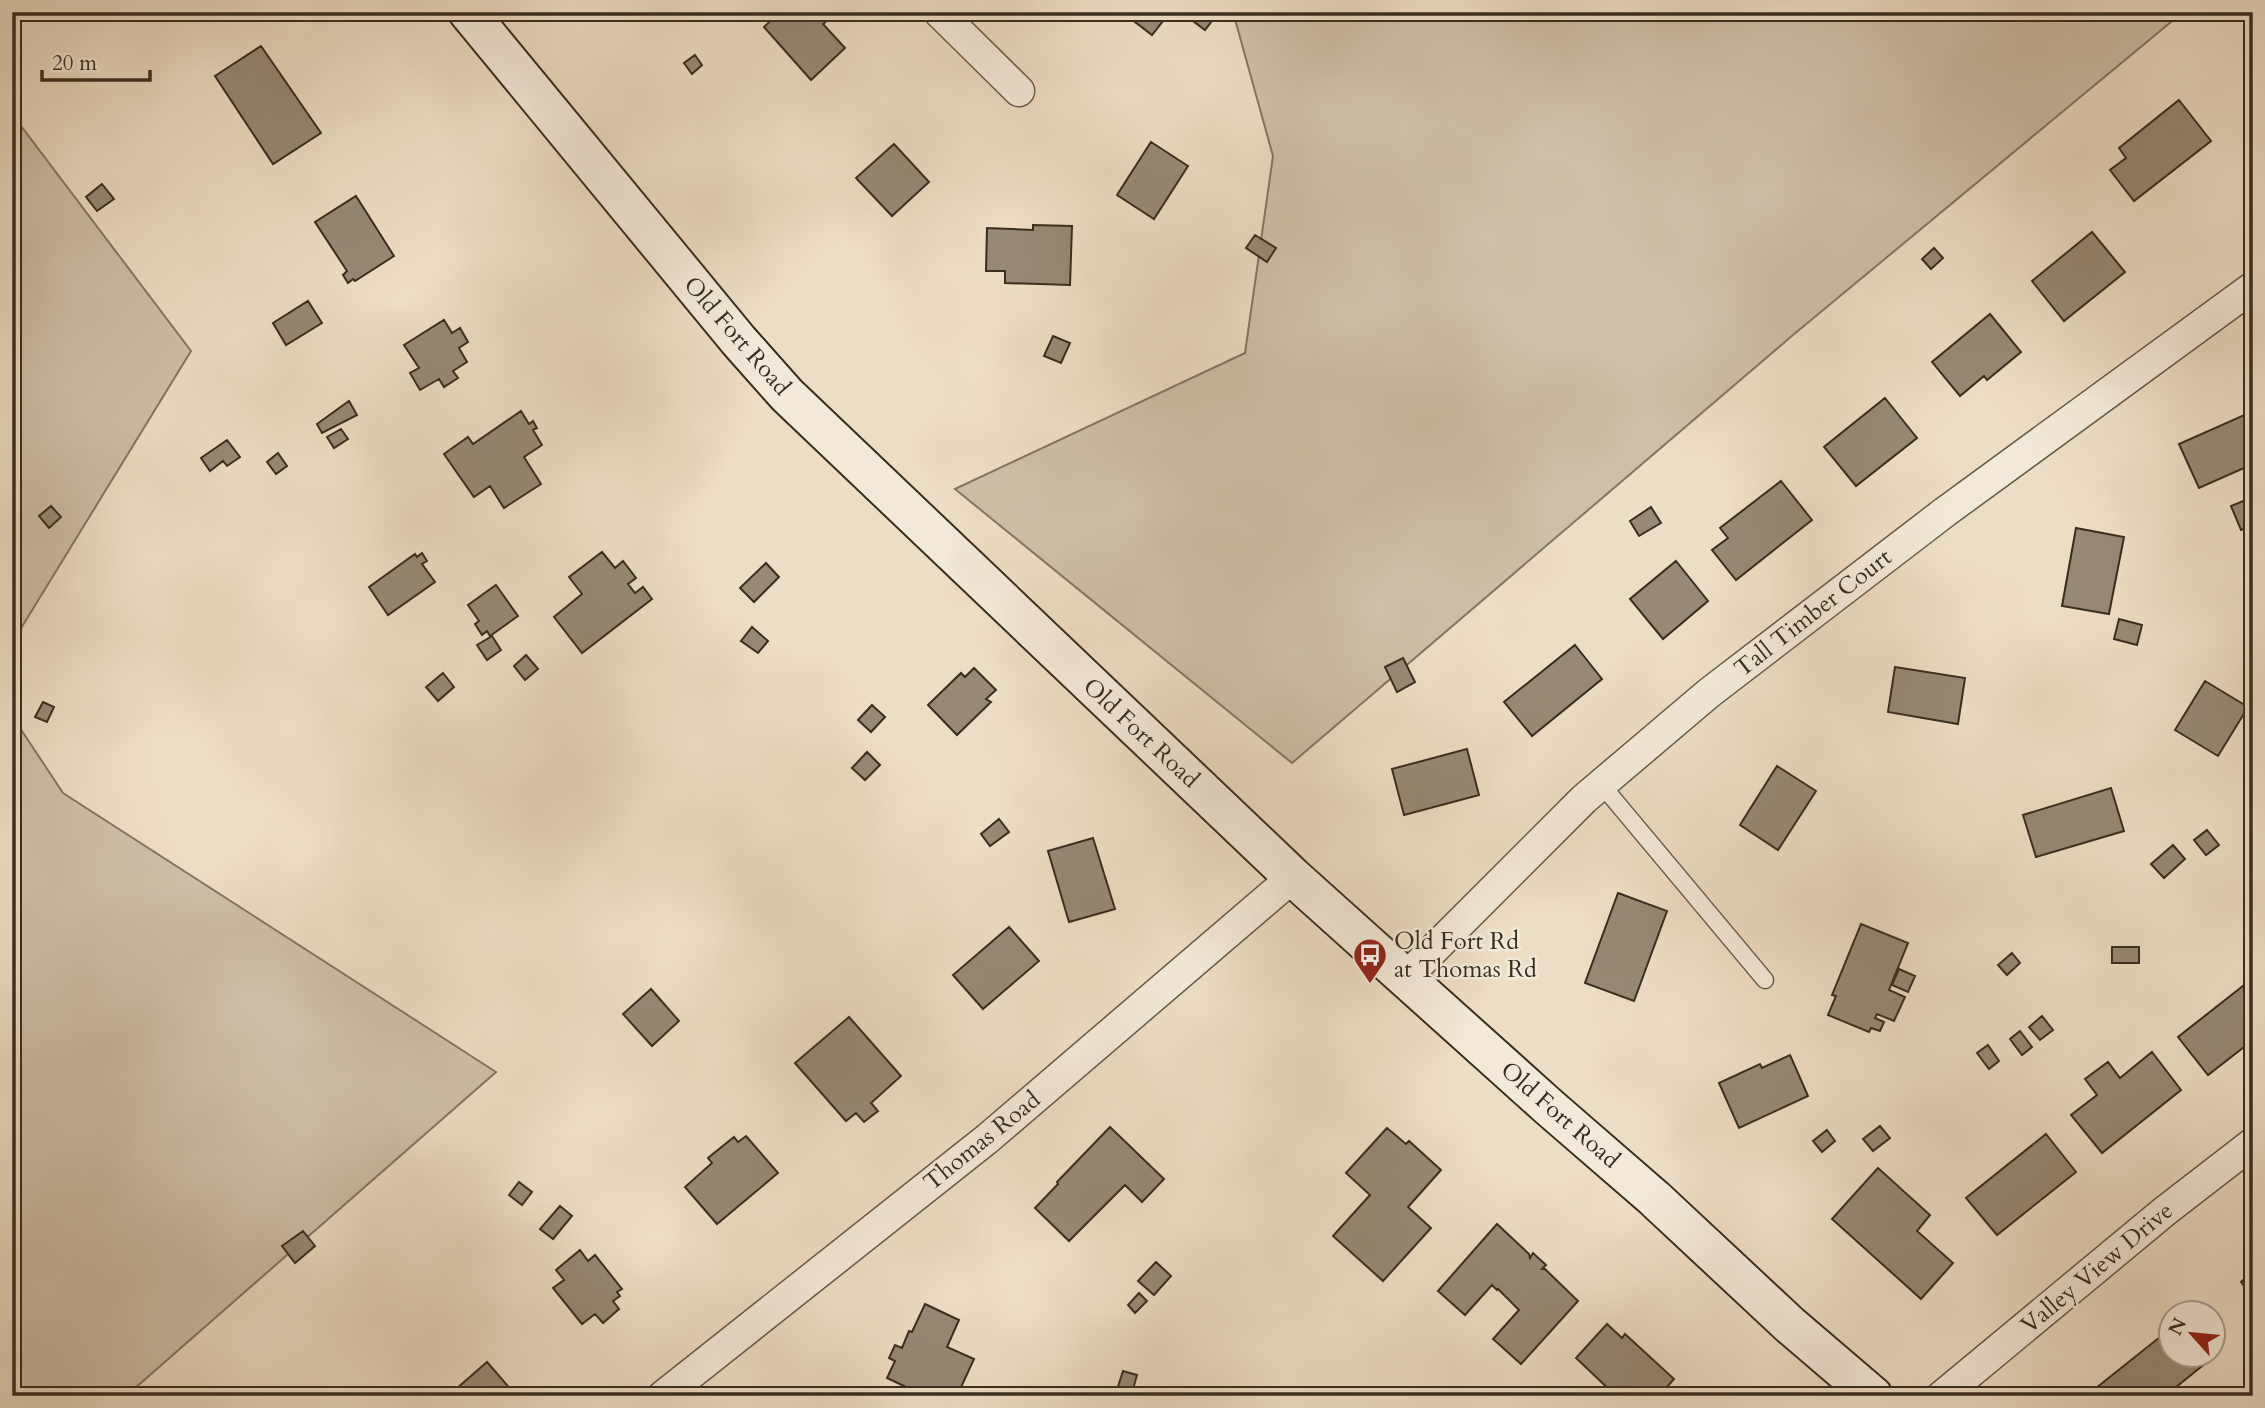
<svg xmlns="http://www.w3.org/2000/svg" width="2265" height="1408" viewBox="0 0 2265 1408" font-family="Cardo,serif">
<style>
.green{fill:#cebfa8;stroke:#837664;stroke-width:2}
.building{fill:#968975;stroke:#382e1f;stroke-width:2}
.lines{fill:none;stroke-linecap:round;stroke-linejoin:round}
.service-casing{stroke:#655a48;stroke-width:19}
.minor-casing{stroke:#655a48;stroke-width:33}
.secondary-casing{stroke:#382e1f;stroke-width:42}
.service{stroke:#f3e9d9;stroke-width:16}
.minor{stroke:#f3e9d9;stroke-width:30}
.secondary{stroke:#f3e9d9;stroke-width:38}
.labels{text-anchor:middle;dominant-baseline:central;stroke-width:5;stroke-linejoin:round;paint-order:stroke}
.street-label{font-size:24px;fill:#382e1f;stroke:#f3e9d9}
.poi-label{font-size:24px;fill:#382e1f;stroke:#f3e9d9;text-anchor:start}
</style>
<rect width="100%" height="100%" fill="#edddc4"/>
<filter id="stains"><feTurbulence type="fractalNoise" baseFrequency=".00286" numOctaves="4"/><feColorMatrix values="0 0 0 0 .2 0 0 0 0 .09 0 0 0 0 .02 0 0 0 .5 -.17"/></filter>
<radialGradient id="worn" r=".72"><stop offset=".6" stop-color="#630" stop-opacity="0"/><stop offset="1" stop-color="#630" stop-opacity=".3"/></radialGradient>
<path class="green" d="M 1233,12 L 2183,12 L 1793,335 L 1292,763 L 955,489 L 1245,353 L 1273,156 Z
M 12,114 L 191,351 L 12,643 Z
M 12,716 L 63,793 L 496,1072 L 126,1396 L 12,1396 Z"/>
<path class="building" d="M 780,12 L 825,12 L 830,18 L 823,24 L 845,48 L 811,80 L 764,27 Z
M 1122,12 L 1170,12 L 1152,35 Z
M 1200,12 L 1218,13 L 1205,30 L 1193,21 Z
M 261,46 L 321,133 L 273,164 L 215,76 Z
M 695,55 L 702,65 L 692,74 L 684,63 Z
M 2179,100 L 2211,141 L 2134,201 L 2110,170 L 2126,158 L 2119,148 Z
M 1151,142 L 1188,166 L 1154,219 L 1117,195 Z
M 894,144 L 929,182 L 892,216 L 856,178 Z
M 102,184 L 114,199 L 97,211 L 86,197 Z
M 356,196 L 394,256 L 355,281 L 353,279 L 348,283 L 343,275 L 347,271 L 315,222 Z
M 1033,225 L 1072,226 L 1070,285 L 1005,283 L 1005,271 L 986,271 L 987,228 L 1033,230 Z
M 2092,232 L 2125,272 L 2064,321 L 2032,281 Z
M 1255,235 L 1276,248 L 1267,262 L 1246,248 Z
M 1934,248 L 1943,258 L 1931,269 L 1922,259 Z
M 308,301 L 322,323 L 286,345 L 273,323 Z
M 1990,314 L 2021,352 L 1987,380 L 1984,376 L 1960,396 L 1932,362 Z
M 444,320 L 452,333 L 460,328 L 468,342 L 459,348 L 467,362 L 453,371 L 458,378 L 444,387 L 439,379 L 420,390 L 410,373 L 419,368 L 404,345 Z
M 1053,336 L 1070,343 L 1061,363 L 1044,356 Z
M 1885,398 L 1917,438 L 1856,486 L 1824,447 Z
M 349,401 L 357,415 L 322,433 L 317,424 Z
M 521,411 L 529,424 L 533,421 L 537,428 L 533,430 L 542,445 L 524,457 L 541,484 L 504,508 L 490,486 L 474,497 L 444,454 L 468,437 L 473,444 Z
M 2251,412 L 2253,417 L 2253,464 L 2199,488 L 2179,444 Z
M 341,429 L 348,439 L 334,448 L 327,437 Z
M 227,440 L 240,457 L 227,466 L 223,461 L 210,471 L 201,458 Z
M 278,453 L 287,466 L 276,474 L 267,462 Z
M 1781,481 L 1812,520 L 1736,580 L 1712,550 L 1728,538 L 1720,528 Z
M 2253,497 L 2253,526 L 2241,530 L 2231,506 Z
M 51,506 L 61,517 L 49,528 L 39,516 Z
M 1651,507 L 1661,523 L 1639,536 L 1630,521 Z
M 2076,528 L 2124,537 L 2109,614 L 2062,606 Z
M 602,552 L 615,568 L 623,561 L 636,578 L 628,584 L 635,593 L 643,587 L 652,599 L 582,653 L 554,617 L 582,594 L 569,577 Z
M 422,553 L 427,561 L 422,564 L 435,582 L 388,615 L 369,587 L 415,554 L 417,557 Z
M 1676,561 L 1708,601 L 1663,639 L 1630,599 Z
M 766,563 L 779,577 L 754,602 L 740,588 Z
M 496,585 L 518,616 L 490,636 L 487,631 L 482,635 L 475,624 L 479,621 L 468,605 Z
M 2119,619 L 2142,625 L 2137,645 L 2114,639 Z
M 752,627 L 768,641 L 758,653 L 741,641 Z
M 492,636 L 501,650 L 487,660 L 477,645 Z
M 1575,645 L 1602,679 L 1532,736 L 1504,702 Z
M 526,655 L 538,669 L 525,680 L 514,666 Z
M 1403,658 L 1415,682 L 1397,692 L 1385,667 Z
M 1895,667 L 1965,678 L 1958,724 L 1888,712 Z
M 974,668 L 996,690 L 986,699 L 991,702 L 957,735 L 928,705 L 961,673 L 965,677 Z
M 443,673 L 454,687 L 438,701 L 426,687 Z
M 2205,681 L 2248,707 L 2218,756 L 2175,730 Z
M 43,702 L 54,707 L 47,722 L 35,717 Z
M 872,705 L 885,717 L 871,732 L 858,720 Z
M 1467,749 L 1479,795 L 1404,815 L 1392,769 Z
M 867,752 L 880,765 L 865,780 L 852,768 Z
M 1777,766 L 1816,791 L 1778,850 L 1740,825 Z
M 2111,788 L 2124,831 L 2036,857 L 2023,815 Z
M 999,819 L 1009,832 L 990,846 L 981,834 Z
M 2207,830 L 2219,845 L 2206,855 L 2194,840 Z
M 1093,838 L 1115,909 L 1069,922 L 1048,851 Z
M 2173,845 L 2185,859 L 2164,878 L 2151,864 Z
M 1618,893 L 1667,911 L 1634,1001 L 1585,983 Z
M 1861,924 L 1908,943 L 1889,990 L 1905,997 L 1894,1021 L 1877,1014 L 1875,1018 L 1884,1022 L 1880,1031 L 1871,1028 L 1869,1032 L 1828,1015 L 1836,996 L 1832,995 Z
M 1009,927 L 1039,961 L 983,1009 L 953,975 Z
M 2112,947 L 2139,947 L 2139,963 L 2112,963 Z
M 2012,953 L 2020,963 L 2007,975 L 1998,965 Z
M 1899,969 L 1915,976 L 1908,992 L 1892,985 Z
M 2253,978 L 2253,1040 L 2208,1075 L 2178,1037 Z
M 651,989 L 679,1021 L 652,1046 L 623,1014 Z
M 2042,1016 L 2053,1030 L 2040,1040 L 2029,1027 Z
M 849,1017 L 901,1076 L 871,1103 L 878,1111 L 864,1122 L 856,1113 L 846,1121 L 795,1063 Z
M 2020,1031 L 2032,1047 L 2022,1055 L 2010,1039 Z
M 1988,1045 L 1999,1061 L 1989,1069 L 1977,1053 Z
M 2152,1052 L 2181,1090 L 2102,1153 L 2071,1115 L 2097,1095 L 2085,1079 L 2108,1062 L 2120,1078 Z
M 1790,1055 L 1808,1096 L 1739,1128 L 1719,1083 L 1760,1064 L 1762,1068 Z
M 1880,1126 L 1890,1138 L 1873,1151 L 1863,1139 Z
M 1110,1127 L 1164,1179 L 1142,1202 L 1125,1185 L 1069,1241 L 1035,1208 L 1058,1184 L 1057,1182 Z
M 1387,1128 L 1406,1144 L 1409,1141 L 1441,1170 L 1408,1207 L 1431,1228 L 1383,1281 L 1333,1236 L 1370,1195 L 1346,1173 Z
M 1827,1130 L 1835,1141 L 1822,1152 L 1813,1141 Z
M 2046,1134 L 2076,1172 L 1997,1235 L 1966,1198 Z
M 746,1136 L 778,1173 L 717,1224 L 685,1187 L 712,1163 L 708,1158 L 734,1137 L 738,1142 Z
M 1878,1168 L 1930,1215 L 1917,1231 L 1953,1263 L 1921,1299 L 1832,1219 Z
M 519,1182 L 532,1192 L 522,1205 L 509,1195 Z
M 560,1206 L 572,1216 L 553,1239 L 540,1229 Z
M 1497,1224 L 1529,1254 L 1530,1258 L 1533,1253 L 1546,1265 L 1542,1269 L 1545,1269 L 1578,1301 L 1521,1364 L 1493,1339 L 1519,1310 L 1498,1289 L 1497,1290 L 1492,1285 L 1465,1315 L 1438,1291 Z
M 303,1231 L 315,1246 L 295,1263 L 282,1246 Z
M 580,1250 L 588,1261 L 595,1255 L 622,1289 L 617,1292 L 620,1296 L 613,1301 L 619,1309 L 603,1323 L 595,1314 L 582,1324 L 553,1288 L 564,1280 L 556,1270 Z
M 1156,1262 L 1171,1276 L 1154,1295 L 1138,1281 Z
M 2253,1272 L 2253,1298 L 2241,1282 Z
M 1139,1293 L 1147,1301 L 1135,1313 L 1128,1305 Z
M 925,1304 L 959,1320 L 947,1347 L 974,1359 L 957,1396 L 925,1396 L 887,1378 L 895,1361 L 889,1358 L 895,1345 L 902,1348 L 909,1331 L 912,1332 Z
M 1607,1324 L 1622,1338 L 1625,1334 L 1674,1379 L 1659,1396 L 1616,1396 L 1576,1358 Z
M 2170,1329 L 2170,1356 L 2202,1356 L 2207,1362 L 2165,1396 L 2086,1396 Z
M 487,1362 L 514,1393 L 512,1396 L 448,1396 Z
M 1123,1371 L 1137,1375 L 1131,1396 L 1115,1396 Z"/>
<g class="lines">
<g class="service-casing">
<path id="service" d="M 1601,784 L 1765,980"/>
</g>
<g class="minor-casing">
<path id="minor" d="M 939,12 L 1019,91
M 1406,977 L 1584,799 L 1709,693 L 1945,512 L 2253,287
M 663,1396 L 987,1139 L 1293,877
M 1942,1396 L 2165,1211 L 2253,1143"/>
</g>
<g class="secondary-casing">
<path id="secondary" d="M 468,12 L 739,341 L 787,395 L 1293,877 L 1549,1107 L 1654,1198 L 1790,1325 L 1873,1396"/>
</g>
<use href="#service" class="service"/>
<use href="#minor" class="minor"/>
<use href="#secondary" class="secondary"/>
</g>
<defs>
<g id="bus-pin" transform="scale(1.75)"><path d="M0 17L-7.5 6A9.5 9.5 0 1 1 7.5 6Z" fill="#8f2418" stroke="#f3e9d9"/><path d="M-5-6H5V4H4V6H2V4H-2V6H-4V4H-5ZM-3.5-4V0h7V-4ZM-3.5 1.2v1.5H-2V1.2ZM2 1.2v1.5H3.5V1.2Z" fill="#fff"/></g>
</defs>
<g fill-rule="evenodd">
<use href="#bus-pin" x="1370" y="955"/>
</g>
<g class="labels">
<g class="street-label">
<text transform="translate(737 336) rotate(49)">Old Fort Road</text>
<text transform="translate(1813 613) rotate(-38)">Tall Timber Court</text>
<text transform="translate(1141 733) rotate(43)">Old Fort Road</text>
<text transform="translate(1560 1115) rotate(41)">Old Fort Road</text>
<text transform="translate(982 1141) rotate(-39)">Thomas Road</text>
<text transform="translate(2097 1268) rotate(-40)">Valley View Drive</text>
</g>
<g class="poi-label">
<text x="1394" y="941">Old Fort Rd<tspan x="1394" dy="28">at Thomas Rd</tspan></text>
</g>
</g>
<rect width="2265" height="1408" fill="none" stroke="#edddc4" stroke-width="42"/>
<rect x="14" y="14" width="2237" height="1380" fill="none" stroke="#382e1f" stroke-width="3.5"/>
<rect x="21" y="21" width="2223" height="1366" fill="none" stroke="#382e1f" stroke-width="2"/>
<g transform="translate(2192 1334) rotate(297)"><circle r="33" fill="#f3e9d9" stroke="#a89e8f" stroke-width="2"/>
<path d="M0-5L12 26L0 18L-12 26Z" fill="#8f2418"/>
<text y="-10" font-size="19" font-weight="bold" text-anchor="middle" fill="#382e1f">N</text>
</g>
<path d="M42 70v10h108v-10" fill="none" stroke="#382e1f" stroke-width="3.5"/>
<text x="52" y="70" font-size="21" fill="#382e1f" stroke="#f3e9d9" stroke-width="5" paint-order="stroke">20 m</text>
<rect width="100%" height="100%" filter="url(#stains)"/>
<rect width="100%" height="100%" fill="url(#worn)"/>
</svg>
